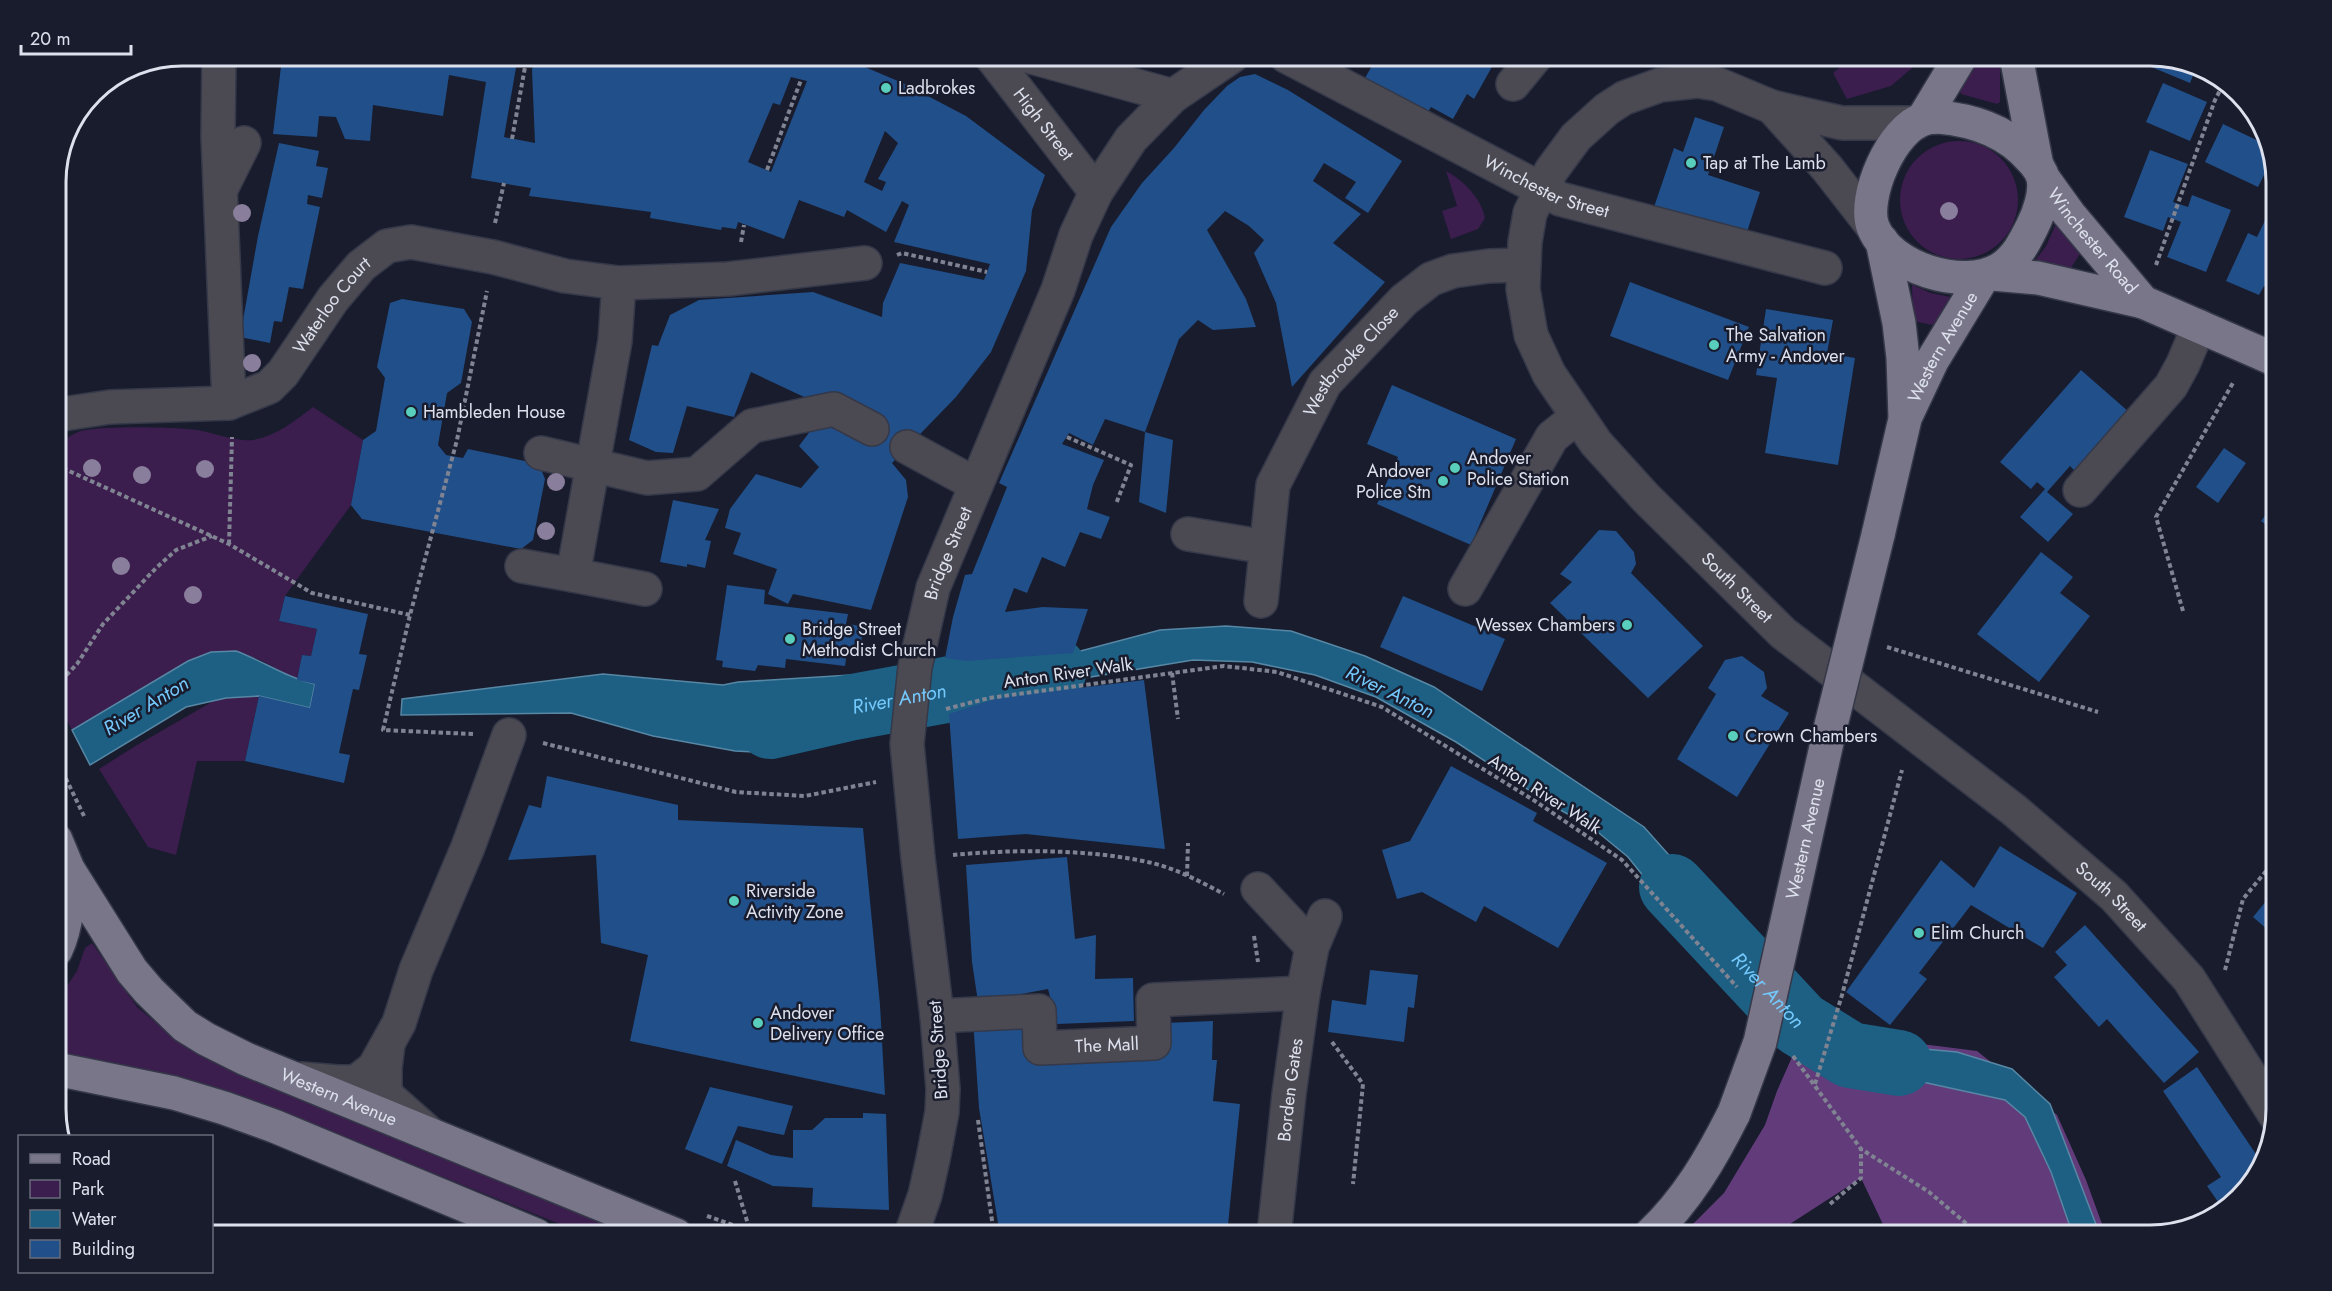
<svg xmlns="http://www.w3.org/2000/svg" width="2332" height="1291" viewBox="0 0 2332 1291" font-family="Jost,sans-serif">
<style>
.green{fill:#3b1d4e}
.forest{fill:#623b7b}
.water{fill:#1e6084;stroke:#5787a4;stroke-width:1.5}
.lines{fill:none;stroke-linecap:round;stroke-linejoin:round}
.river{stroke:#1e6084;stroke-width:66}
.building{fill:#214f89;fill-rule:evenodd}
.minor-casing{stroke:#343848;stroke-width:36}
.major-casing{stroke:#343848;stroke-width:36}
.path{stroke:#808492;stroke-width:4;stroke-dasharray:4.5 3;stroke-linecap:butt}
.minor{stroke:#4b4a53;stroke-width:33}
.major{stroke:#797689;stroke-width:33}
.major-bridge-casing{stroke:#343848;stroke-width:36;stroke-linecap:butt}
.major-bridge{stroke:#797689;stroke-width:33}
.tree{fill:#897e9b}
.poi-dot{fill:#5acebd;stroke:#181c2d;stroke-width:2}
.labels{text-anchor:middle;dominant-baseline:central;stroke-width:5;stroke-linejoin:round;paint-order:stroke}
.poi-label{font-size:18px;fill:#dde1ed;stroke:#181c2d;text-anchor:start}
.street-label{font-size:18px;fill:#dde1ed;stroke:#181c2d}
.water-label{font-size:20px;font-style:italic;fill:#74c9fd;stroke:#181c2d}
.rim{fill:none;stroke:#dde1ed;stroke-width:3}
</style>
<rect width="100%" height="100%" fill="#181c2d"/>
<path class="green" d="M 1854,56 L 1861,56 L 1865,60 L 1870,56 L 1926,56 L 1891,86 L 1847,99 L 1833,73 Z
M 1984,59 L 1995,62 L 2000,67 L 2000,102 L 1997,104 L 1961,94 L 1959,88 L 1978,61 Z
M1900 200a59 59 0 1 1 118 0a59 59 0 1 1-118 0Z
M 1446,171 C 1463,180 1482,199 1485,218 L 1478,229 L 1451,239 L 1442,211 L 1457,206 Z
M 2056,224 L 2083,249 L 2067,274 L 2034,262 L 2046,246 Z
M 1912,285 L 1931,293 L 1950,297 L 1938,320 L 1932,325 L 1918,322 L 1913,318 Z
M 313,407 L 363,440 L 351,505 L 285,596 L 279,621 L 317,629 L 311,656 L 302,655 L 297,680 L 262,661 L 236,651 L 211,652 L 188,661 L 72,730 L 56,700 L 56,448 C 62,442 70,435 78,432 C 96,425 177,427 198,430 C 213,433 239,442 253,440 C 276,436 295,421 313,407 Z
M 259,696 L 245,761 L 197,761 L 176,855 L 148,847 L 99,769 L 137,745 L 217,699 Z
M 92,943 L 137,1007 L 176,1039 L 631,1235 L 587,1235 L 274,1109 L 56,1052 L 56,1002 L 77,971 L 85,948 Z"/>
<path class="forest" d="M 1815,1005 L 1898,1041 L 1977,1051 L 2057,1115 L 2086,1180 L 2106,1235 L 1888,1235 L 1861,1178 L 1773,1235 L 1682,1235 L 1724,1193 L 1765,1125 L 1777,1091 Z"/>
<path class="water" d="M 1226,626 L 1291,631 L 1365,656 L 1434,687 L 1644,827 L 1740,935 L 1730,970 L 1648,882 L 1628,857 L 1594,829 L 1550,804 L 1456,742 L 1376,697 L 1315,675 L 1252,662 L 1193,660 L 964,698 L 967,661 L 1073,653 L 1160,630 Z
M 236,651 C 263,661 287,678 315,684 L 310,708 L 259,696 L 226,698 L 186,707 L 90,765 L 72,730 L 188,661 L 211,652 Z
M 603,674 L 723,685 L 738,682 L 866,674 L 859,713 L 789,754 L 735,751 L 653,736 L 571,713 L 401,715 L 402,699 Z
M 1824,1002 L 1873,1035 L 1913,1048 L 1957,1052 L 2012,1069 L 2050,1104 L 2100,1235 L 2073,1235 L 2051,1172 L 2025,1117 L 2005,1100 L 1895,1076 L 1850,1072 L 1807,1056 Z"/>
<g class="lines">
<g class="river">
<path id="s1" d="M 770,726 L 848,708 L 1054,670"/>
<path id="s2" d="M 1672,887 L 1800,1024 L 1850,1055 L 1899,1063"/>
</g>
</g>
<path class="building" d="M 271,56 L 518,56 L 504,137 L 535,143 L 532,70 L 535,56 L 839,56 L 905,84 L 966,116 L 1045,175 L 1032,210 L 1026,271 L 991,352 L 956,397 L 892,463 L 906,480 L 908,497 L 871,610 L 793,594 L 788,604 L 768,594 L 777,569 L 733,554 L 741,533 L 725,528 L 730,509 L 756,474 L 801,488 L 819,467 L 799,446 L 814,426 L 848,428 L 819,404 L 751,372 L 734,417 L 687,406 L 673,453 L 656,452 L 629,440 L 652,345 L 658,346 L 670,315 L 699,300 L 813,292 L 882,317 L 883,303 L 900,263 L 984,280 L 990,264 L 894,242 L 909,205 L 902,201 L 886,232 L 847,210 L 844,217 L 799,200 L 784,239 L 738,222 L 736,229 L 722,227 L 721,230 L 650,218 L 651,212 L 529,196 L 531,188 L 471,178 L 486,82 L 449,75 L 443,116 L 373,105 L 370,141 L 345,139 L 336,117 L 319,116 L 317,137 L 273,134 L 282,58 ZM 791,77 L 807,81 L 771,172 L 748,162 L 773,103 L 780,105 ZM 885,131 L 898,143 L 878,179 L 886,182 L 882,191 L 864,182 Z
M 1358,56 L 1498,56 L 1474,99 L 1467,94 L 1453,119 L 1431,107 L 1428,112 L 1365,78 L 1373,64 Z
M 2154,56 L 2196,68 L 2190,83 L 2149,66 Z
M 1255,74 L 1288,90 L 1402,161 L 1368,213 L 1345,198 L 1356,182 L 1324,163 L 1313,181 L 1361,214 L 1333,243 L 1385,282 L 1292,387 L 1276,303 L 1254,253 L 1264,240 L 1249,226 L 1225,211 L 1207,230 L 1246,299 L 1256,327 L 1213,330 L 1198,320 L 1179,339 L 1145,432 L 1105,419 L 1093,445 L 1069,433 L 1062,444 L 1104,460 L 1093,485 L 1087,509 L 1110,517 L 1101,539 L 1080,532 L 1065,567 L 1042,557 L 1027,593 L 1014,588 L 1005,612 L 1043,607 L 1088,609 L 1073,653 L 967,661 L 945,658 L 953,617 L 965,575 L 972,574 L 1007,487 L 999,483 L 1111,227 L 1142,183 L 1174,148 L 1204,110 L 1227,86 L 1240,77 Z
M 2163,83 L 2207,102 L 2190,141 L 2146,122 Z
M 1695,117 L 1724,127 L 1708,175 L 1760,192 L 1745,238 L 1654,207 L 1674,148 L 1683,152 Z
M 2223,124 L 2267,145 L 2272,159 L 2258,187 L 2205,162 Z
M 279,143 L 319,151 L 316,166 L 328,168 L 322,198 L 308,195 L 307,204 L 320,207 L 303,289 L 289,287 L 282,322 L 274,321 L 270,343 L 240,337 L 258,236 Z
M 2150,150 L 2188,164 L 2173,202 L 2188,207 L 2192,195 L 2231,210 L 2206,272 L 2167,257 L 2181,222 L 2168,217 L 2163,231 L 2124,217 Z
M 2274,202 L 2276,203 L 2276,292 L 2264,286 L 2259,295 L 2226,281 L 2248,233 L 2257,237 Z
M 1630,282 L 1749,327 L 1728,380 L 1610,336 Z
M 402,299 L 464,309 L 472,322 L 461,383 L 447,393 L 438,445 L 446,455 L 463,458 L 468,449 L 539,464 L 545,479 L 533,540 L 521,549 L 362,519 L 351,505 L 363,440 L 376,431 L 385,378 L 377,367 L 390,303 Z
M 1766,309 L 1833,320 L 1827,353 L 1855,358 L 1838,465 L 1765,453 L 1777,378 L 1756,375 Z
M 2081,370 L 2129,412 L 2076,472 L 2070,466 L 2047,492 L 2073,514 L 2048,542 L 2020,517 L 2045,489 L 2037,482 L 2031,489 L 2000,462 Z
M 1392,385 L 1516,439 L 1471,545 L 1377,504 L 1398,457 L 1367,444 Z
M 1145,432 L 1173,440 L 1166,513 L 1139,502 Z
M 2224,448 L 2246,463 L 2218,503 L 2196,487 Z
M 673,500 L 719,509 L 705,540 L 711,541 L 705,568 L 687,564 L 687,567 L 660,562 Z
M 2276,501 L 2276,532 L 2261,521 Z
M 1599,530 L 1616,531 L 1634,552 L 1636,564 L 1631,573 L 1703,646 L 1648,698 L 1550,603 L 1572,582 L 1560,574 Z
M 2041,552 L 2073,577 L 2060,593 L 2090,616 L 2039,682 L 1977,634 Z
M 727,585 L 765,590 L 764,604 L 848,614 L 846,624 L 863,626 L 860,654 L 847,652 L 845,666 L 786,659 L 785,668 L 758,665 L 755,671 L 722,667 L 723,661 L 716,660 Z
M 285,596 L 368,614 L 359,654 L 367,655 L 359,690 L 353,689 L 339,753 L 350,755 L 344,783 L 245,761 L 259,696 L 310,708 L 315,684 L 297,680 L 302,655 L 311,656 L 317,629 L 279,621 Z
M 1403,596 L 1505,639 L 1482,691 L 1380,647 Z
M 1742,656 L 1764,672 L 1767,688 L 1761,696 L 1789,713 L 1737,797 L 1677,759 L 1716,694 L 1708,688 L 1725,660 Z
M 1144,680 L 1165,849 L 1026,834 L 958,839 L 949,714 L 998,698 Z
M 1451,766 L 1537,813 L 1533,821 L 1607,863 L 1558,948 L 1484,906 L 1476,922 L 1422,892 L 1397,899 L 1382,850 L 1410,841 Z
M 547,776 L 678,805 L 678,820 L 863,828 L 880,1005 L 885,1095 L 630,1041 L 648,955 L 601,943 L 596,855 L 508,860 L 529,805 L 541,808 Z
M 2000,846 L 2077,893 L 2043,948 L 1971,905 L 1919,973 L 1927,979 L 1890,1025 L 1846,992 L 1941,860 L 1974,888 Z
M 1067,857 L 1075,939 L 1096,935 L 1095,979 L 1133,978 L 1134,1021 L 1057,1024 L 1048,989 L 978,1002 L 972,962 L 966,865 Z
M 2276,889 L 2276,937 L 2253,917 Z
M 2085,925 L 2199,1052 L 2164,1083 L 2107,1019 L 2099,1027 L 2054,977 L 2067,965 L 2055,952 Z
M 1370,970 L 1418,975 L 1414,1008 L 1408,1007 L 1404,1042 L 1328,1032 L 1332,1000 L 1366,1005 Z
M 1030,1015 L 1033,1057 L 1164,1058 L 1165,1023 L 1213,1021 L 1212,1060 L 1217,1060 L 1213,1101 L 1240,1104 L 1227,1235 L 1000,1235 L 979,1108 L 973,1019 Z
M 2197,1067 L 2262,1163 L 2260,1172 L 2223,1209 L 2207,1186 L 2221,1177 L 2163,1091 Z
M 710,1087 L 793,1106 L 784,1135 L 738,1126 L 722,1164 L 685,1149 Z
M 863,1113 L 886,1114 L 889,1210 L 812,1207 L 813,1188 L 773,1186 L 727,1166 L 736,1140 L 771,1155 L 793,1158 L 793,1130 L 812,1130 L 825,1118 L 863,1118 Z"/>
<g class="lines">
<g class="minor-casing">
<g id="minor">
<path d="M 219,56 L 218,136 L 229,403"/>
<path id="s3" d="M 991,56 L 1096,192"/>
<path d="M 1028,56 L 1173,96"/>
<path id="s4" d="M 1286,56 L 1560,199 L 1825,268"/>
<path d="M 1513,84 L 1536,56"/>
<path d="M 1772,107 L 1827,168 L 1873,227"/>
<path id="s5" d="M 1916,123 L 1842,123 L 1820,118 L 1772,107 L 1717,84 L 1697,81 L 1660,85 L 1624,98 L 1607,109 L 1576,137 L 1551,171 L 1530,213 L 1525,242 L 1523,289 L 1531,335 L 1549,374 L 1596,443 L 1646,498 L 1783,633 L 2014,810 L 2114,896 L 2189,979 L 2275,1115"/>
<path d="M 222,187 L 244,143"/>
<path d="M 619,283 L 615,341 L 573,575 L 645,589"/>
<path id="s6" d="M 56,415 L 110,407 L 229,403 L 269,387 L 283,373 L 333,299 L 361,266 L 387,246 L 411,242 L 493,257 L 565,276 L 619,283 L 728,279 L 865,263"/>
<path d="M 907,447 L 975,484"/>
<path d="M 541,453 L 647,478 L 697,474 L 752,426 L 834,409 L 872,429"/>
<path d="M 2080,490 L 2171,386 L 2183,364 L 2199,326"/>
<path d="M 1188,534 L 1266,547"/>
<path d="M 522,566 L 573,575"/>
<path d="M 1465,589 L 1552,437 L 1577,417"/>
<path id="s7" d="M 1261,601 L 1273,485 L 1325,383 L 1404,300 L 1431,279 L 1453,271 L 1489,266 L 1523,265"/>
<path d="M 1258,889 L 1312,947"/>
<path id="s8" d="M 937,1016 L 1039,1011 L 1040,1048 L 1154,1043 L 1153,1000 L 1303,993"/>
<path d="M 388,1044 L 385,1068 L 385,1094 L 428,1132"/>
<path d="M 302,1079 L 338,1082 L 356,1082 L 374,1068 L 399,1023 L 416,970 L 468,847 L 509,735"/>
<path id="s9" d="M 911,1235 L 925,1195 L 933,1159 L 942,1112 L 943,1089 L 937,1016 L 918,858 L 907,744 L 915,667 L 933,588 L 1058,290 L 1076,235 L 1096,192 L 1131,139 L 1173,96 L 1232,56"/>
<path id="s10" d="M 1274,1235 L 1289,1094 L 1303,993 L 1312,947 L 1325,916"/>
</g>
</g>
<g class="major-casing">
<g id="major">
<path d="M 2016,56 L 2037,166"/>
<path d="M 1938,117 C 1973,120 2007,131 2031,159 C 2036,164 2041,170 2043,178 C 2046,193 2039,213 2032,227 C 2024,243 2016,259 2000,269 C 1963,291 1889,268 1873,227 C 1862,197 1892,128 1924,119 C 1928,117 1933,118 1938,117 Z"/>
<path d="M 1923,119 L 1961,56"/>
<path id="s11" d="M 2043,178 L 2069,214 L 2143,302"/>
<path d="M 1992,274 L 2038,278 L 2143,302 L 2276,360"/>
<path id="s12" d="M 1907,414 L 1932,361 L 1983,277"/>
<path d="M 1878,535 L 1905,419 L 1903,358 L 1899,323 L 1882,241"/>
<path id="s13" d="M 56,840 L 68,869 L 132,971 L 149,991 L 185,1026 L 206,1039 L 246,1059 L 676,1235"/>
<path d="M 56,950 C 68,924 69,897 68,869"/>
<path d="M 56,1069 L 174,1093 L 224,1108 L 274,1126 L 536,1235"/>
<path d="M 1650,1235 C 1687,1200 1711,1159 1734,1113"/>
</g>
</g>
<path class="path" d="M 512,139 L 527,56
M 767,170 L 801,80
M 495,223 L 504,183
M 741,242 L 744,225
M 897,255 L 902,253 L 987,272
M 2156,265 L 2215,100 L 2224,83
M 1067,437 L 1131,465 L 1116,504
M 56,465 L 229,544 L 312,593 L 410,615
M 229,544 L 232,437
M 2183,611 L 2156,517 L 2234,381
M 1887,647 L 2098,712
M 1172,673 L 1178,719
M 56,686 L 77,664 L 103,624 L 156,568 L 176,550 L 212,536
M 946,709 L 989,698 L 1224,666 L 1277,672 L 1382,707 L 1535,801 L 1622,860 L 1737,987
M 473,734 L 383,730 L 410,615 L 457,440 L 487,291
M 543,743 L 736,792 L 805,796 L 876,782
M 56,758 L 84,816
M 953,855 C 1014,849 1092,849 1152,863 C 1177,869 1201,882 1224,894
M 1187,876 L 1188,843
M 1254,936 L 1258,962
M 2225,970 L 2243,899 L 2276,859
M 1332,1042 L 1363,1084 L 1353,1184
M 1793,1056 L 1861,1149 L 1929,1192 L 1980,1235
M 1815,1084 L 1842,995 L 1902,770
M 978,1120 L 994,1235
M 735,1181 L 750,1231
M 1830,1204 L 1861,1178 L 1861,1149
M 707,1216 L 750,1231"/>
<use href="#minor" class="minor"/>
<use href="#major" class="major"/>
<g class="major-bridge-casing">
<g id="major-bridge">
<path id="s14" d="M 1734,1113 L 1760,1042 L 1830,729 L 1878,535"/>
</g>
</g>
<use href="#major-bridge" class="major-bridge"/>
</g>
<g class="tree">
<circle cx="1949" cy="211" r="9"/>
<circle cx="242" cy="213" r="9"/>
<circle cx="252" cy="363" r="9"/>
<circle cx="92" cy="468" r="9"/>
<circle cx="205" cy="469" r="9"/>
<circle cx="142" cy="475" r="9"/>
<circle cx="556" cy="482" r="9"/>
<circle cx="546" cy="531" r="9"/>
<circle cx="121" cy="566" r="9"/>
<circle cx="193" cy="595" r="9"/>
</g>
<g class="poi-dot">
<circle cx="886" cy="88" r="6"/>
<circle cx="1691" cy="163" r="6"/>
<circle cx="1714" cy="345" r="6"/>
<circle cx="411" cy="412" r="6"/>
<circle cx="1455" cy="468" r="6"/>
<circle cx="1443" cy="481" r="6"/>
<circle cx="1627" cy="625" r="6"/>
<circle cx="790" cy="639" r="6"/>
<circle cx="1733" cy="736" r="6"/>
<circle cx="734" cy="901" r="6"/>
<circle cx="1919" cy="933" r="6"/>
<circle cx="758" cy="1023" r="6"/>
</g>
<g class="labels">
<g class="poi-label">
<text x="898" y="88">Ladbrokes</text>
<text x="1703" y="163">Tap at The Lamb</text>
<text x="1726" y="335">The Salvation<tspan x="1726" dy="21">Army - Andover</tspan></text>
<text x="423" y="412">Hambleden House</text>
<text x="1467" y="458">Andover<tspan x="1467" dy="21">Police Station</tspan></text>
<text x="1431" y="471" text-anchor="end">Andover<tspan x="1431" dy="21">Police Stn</tspan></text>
<text x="1615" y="625" text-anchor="end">Wessex Chambers</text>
<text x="802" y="629">Bridge Street<tspan x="802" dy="21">Methodist Church</tspan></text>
<text x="1745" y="736">Crown Chambers</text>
<text x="746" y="891">Riverside<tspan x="746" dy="21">Activity Zone</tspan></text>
<text x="1931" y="933">Elim Church</text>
<text x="770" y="1013">Andover<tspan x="770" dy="21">Delivery Office</tspan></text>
</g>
<g class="street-label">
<text stroke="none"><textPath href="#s3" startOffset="86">High Street</textPath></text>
<text stroke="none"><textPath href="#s4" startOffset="292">Winchester Street</textPath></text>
<text stroke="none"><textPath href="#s11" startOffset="80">Winchester Road</textPath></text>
<text stroke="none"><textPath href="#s6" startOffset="320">Waterloo Court</textPath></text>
<text stroke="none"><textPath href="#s12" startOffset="76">Western Avenue</textPath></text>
<text stroke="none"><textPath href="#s7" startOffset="264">Westbrooke Close</textPath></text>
<text stroke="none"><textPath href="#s9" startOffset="693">Bridge Street</textPath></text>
<text stroke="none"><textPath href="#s5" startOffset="904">South Street</textPath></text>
<text transform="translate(1068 673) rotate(-8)">Anton River Walk</text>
<text transform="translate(1545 794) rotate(33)">Anton River Walk</text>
<text stroke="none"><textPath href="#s14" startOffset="284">Western Avenue</textPath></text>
<text stroke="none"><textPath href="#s5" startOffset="1390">South Street</textPath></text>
<text stroke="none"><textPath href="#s8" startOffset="206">The Mall</textPath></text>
<text transform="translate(938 1050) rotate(-94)">Bridge Street</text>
<text stroke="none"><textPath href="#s10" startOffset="146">Borden Gates</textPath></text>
<text stroke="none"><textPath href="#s13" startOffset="398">Western Avenue</textPath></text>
</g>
<g class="water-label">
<text transform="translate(1390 692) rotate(26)">River Anton</text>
<text stroke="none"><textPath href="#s1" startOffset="132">River Anton</textPath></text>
<text transform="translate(146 706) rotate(-31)">River Anton</text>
<text stroke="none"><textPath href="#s2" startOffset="141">River Anton</textPath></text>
</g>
</g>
<path d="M0 0H2332V1291H0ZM182 66H2150A116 116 0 0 1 2266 182V1109A116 116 0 0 1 2150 1225H182A116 116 0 0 1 66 1109V182A116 116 0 0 1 182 66Z" fill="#181c2d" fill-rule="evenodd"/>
<path class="rim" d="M182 66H2150A116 116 0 0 1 2266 182V1109A116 116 0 0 1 2150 1225H182A116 116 0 0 1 66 1109V182A116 116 0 0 1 182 66Z"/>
<rect x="18" y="1135" width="195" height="138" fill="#181c2d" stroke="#676b7a" stroke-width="1.5"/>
<rect x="30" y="1154" width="30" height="9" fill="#797689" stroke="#676b7a" stroke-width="1.5"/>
<text x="72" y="1165" font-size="18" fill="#dde1ed">Road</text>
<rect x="30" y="1180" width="30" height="18" fill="#3b1d4e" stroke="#676b7a" stroke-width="1.5"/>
<text x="72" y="1195" font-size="18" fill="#dde1ed">Park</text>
<rect x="30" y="1210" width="30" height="18" fill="#1e6084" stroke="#676b7a" stroke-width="1.5"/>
<text x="72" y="1225" font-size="18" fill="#dde1ed">Water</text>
<rect x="30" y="1240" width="30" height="18" fill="#214f89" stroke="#676b7a" stroke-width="1.5"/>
<text x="72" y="1255" font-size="18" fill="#dde1ed">Building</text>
<path d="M21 45v9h110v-9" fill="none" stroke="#dde1ed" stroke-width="3"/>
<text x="30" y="45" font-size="18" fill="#dde1ed" stroke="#181c2d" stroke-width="4.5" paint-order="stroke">20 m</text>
</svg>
